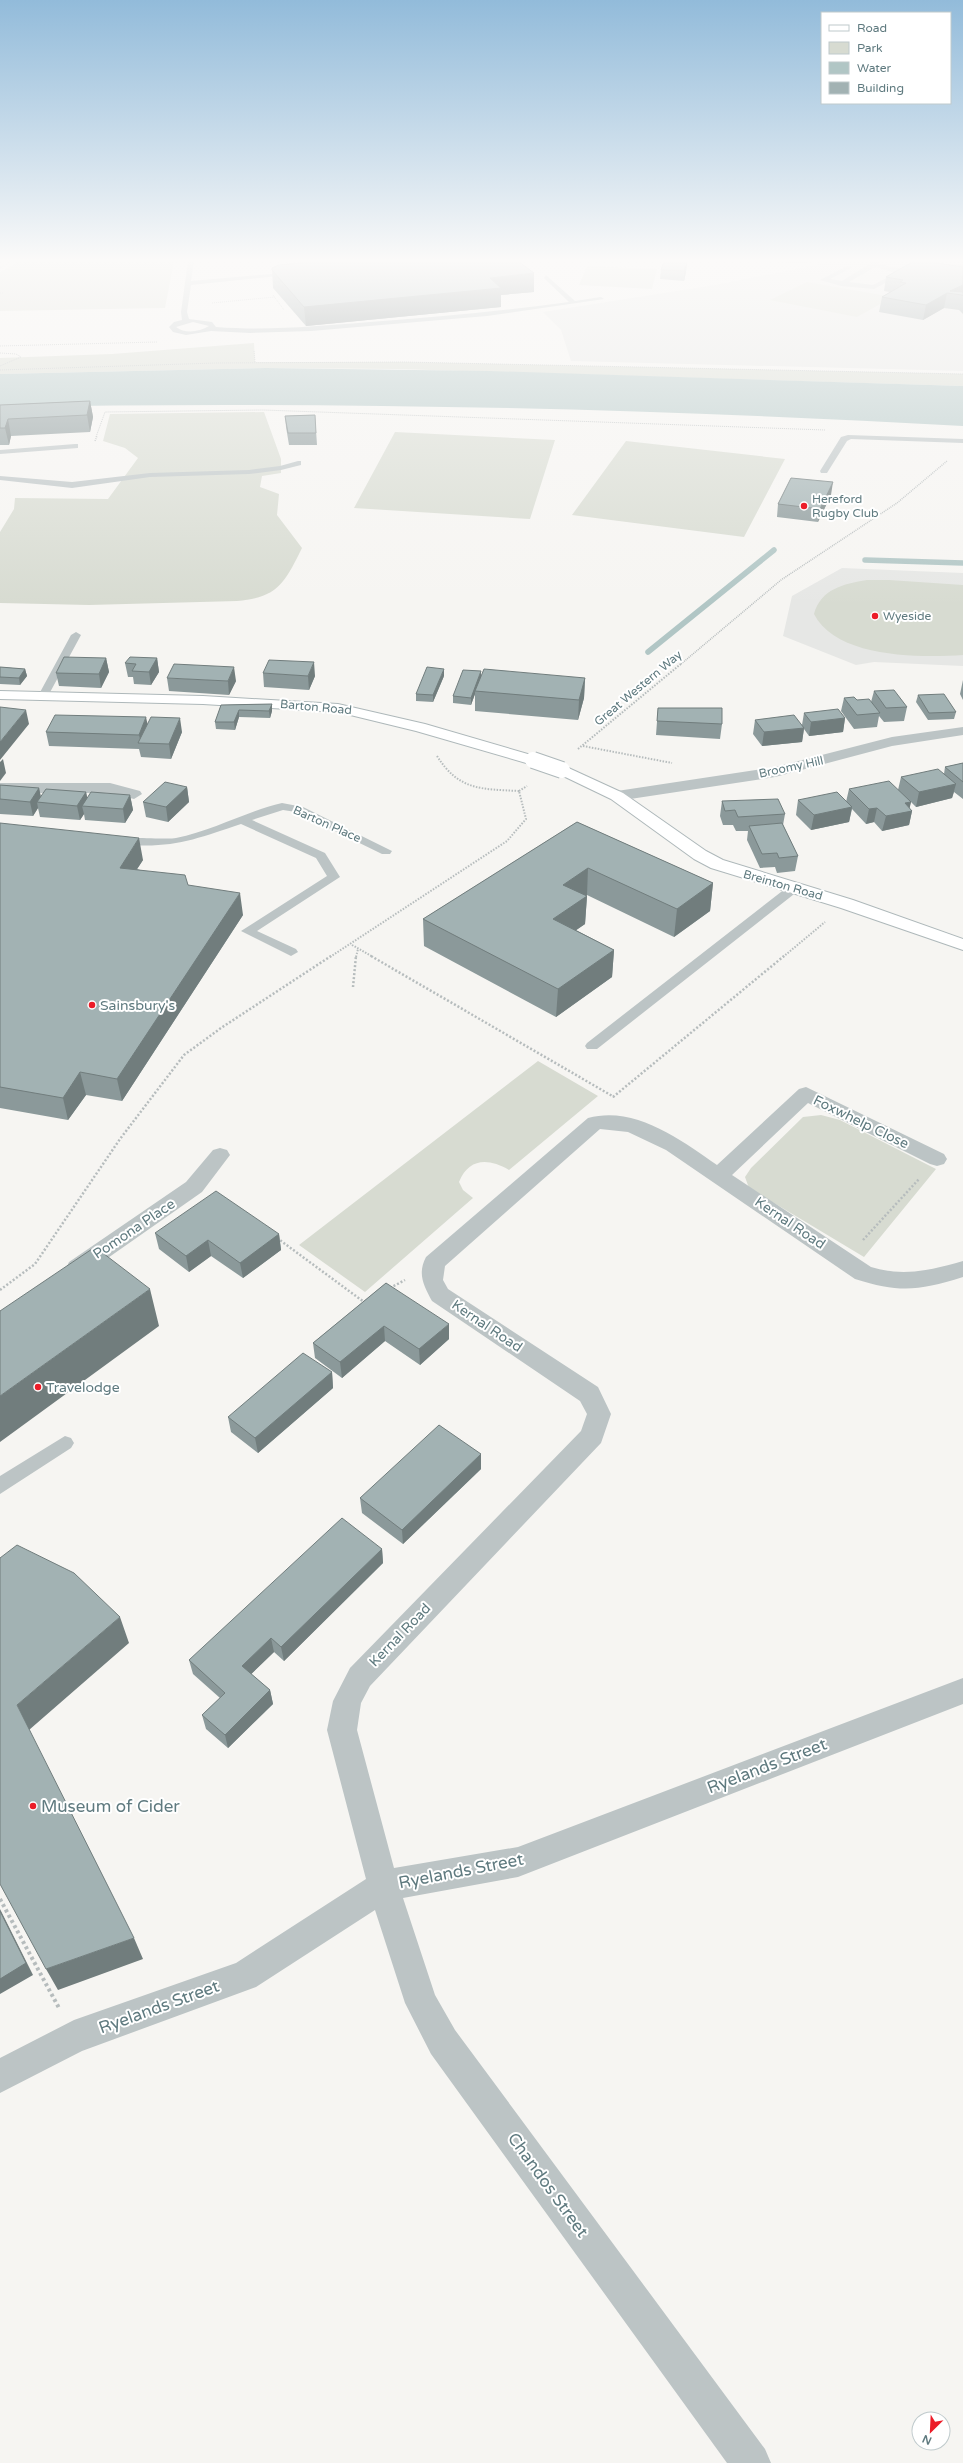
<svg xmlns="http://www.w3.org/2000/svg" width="963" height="2463" viewBox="0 0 963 2463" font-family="'Varela Round',sans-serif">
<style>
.built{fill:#e6e7e5}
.green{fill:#d7dbd1}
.water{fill:#b1c6c5}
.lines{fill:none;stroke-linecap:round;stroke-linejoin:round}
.stream{stroke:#b1c6c5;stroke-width:5.5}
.secondary-casing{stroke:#aeb8ba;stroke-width:2}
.path-far4{stroke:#b6bcbd;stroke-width:1;stroke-dasharray:1 1;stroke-linecap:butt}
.path-far3{stroke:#b6bcbd;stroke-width:1.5;stroke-dasharray:1 1;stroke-linecap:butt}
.path-far2{stroke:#b6bcbd;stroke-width:2;stroke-dasharray:1.5 1.5;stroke-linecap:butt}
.path-far1{stroke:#b6bcbd;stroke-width:2.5;stroke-dasharray:2 2;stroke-linecap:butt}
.path{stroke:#b6bcbd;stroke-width:4;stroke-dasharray:3 3;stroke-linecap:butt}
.lane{fill:#bcc4c5;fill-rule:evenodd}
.street{fill:#bcc4c5;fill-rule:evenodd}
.secondary{fill:#fff;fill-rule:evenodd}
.secondary-bridge-casing{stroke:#aeb8ba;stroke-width:18;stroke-linecap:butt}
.secondary-bridge{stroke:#fff;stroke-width:16}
.wall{fill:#8b999a}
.shaded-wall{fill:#717d7d}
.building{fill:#a2b2b3;stroke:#717d7d}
.poi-dot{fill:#ec1c28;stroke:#fff;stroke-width:1.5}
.labels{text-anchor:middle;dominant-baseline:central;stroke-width:4;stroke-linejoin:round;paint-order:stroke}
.far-poi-label{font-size:12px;fill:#5f7a7f;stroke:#fff;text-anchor:start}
.far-street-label{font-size:12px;fill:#5f7a7f;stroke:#fff}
.poi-label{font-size:14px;fill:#5f7a7f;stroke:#fff;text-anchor:start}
.street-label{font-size:14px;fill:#5f7a7f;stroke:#fff}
.near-street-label{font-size:17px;fill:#5f7a7f;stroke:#fff}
.near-poi-label{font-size:17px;fill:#5f7a7f;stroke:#fff;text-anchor:start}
</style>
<rect width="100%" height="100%" fill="#f6f5f2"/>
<path class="built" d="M 836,261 L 963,261 L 963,371 L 571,361 L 561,330 L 543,312 L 715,285 Z
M 842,568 L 963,573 L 963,666 L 874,662 L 856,665 L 783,636 L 792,596 Z"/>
<path class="green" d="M 20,261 L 174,261 L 165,308 L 0,311 L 0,272 Z
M 587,266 L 657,269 L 652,289 L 579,285 Z
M 807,282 L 893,297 L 857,317 L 770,300 Z
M 254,343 L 255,362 L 404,362 L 963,374 L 963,386 L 397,369 L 266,368 L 0,374 L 0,358 L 112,354 Z
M 264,412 L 281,459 L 281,473 L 262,476 L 260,487 L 279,494 L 277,515 L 302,548 C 285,582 278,598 237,601 L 89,605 L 0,603 L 0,532 L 14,509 L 15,498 L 108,499 L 138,458 L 125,448 L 103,441 L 110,414 Z
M 395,432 L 555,440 L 530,519 L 354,508 Z
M 626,441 L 785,459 L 744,537 L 572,515 Z
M 867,580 L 889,580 L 963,585 L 963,655 C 920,658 836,658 814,614 C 821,589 843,584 867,580 Z
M 538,1061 L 598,1096 L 509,1170 C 488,1158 469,1158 459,1182 L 463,1190 L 473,1198 L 365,1292 L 299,1245 Z
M 821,1115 L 840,1120 L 936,1169 L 864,1257 L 749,1188 L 745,1177 L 751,1168 L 803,1117 Z"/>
<path class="water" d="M 266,368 L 489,371 L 963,386 L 963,426 C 642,408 321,401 0,407 L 0,374 Z"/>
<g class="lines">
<path class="stream" d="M 865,560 L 963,563
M 648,652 L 774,550"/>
<g class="secondary-casing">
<path id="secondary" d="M 0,691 L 203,696 L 338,704 L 425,724 L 538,757 L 541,760 L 533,765 L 416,731 L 338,712 L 203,704 L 0,699 Z
M 562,765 L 623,793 L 706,851 L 723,860 L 853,900 L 963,939 L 963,950 L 841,908 L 711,868 L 694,859 L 611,799 L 557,773 L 554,770 Z"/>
</g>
<path class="path-far4" d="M 0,268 L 12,261
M 0,293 L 4,293
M 273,295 L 284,310
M 212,303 L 275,297
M 0,346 L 157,342
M 254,351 L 255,362
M 0,353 L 16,354 L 21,357 L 0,366
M 0,370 L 216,363 L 404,362 L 963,374
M 96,437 L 105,412 L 263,410 L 825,430"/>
<path class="path-far3" d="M 95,441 L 97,436
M 681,664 L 781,580 L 897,503 L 947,461"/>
<path class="path-far2" d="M 583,746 L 672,763
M 578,749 L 682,663
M 437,756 C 459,791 482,789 519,791
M 519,791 L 527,786
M 352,945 L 373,957
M 330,957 L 507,841 L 526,819 L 519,791
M 356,957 L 358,949
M 783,957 L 825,922"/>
<path class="path-far1" d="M 371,956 L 614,1097
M 353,987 L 356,956
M 613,1097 L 784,956
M 277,1238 L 364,1302 L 366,1301
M 863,1240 L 919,1179
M 390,1288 L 405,1280
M 0,1290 L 35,1264 L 120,1139 L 184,1055 L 221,1028 L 331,956"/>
<path class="path" d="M 0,1899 L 59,2008"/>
<path class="lane" d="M 188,261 L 194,261 L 191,281 L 294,272 L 297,274 L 191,285 L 187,312 L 189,319 L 212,322 L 216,327 C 268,331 319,326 370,322 C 437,317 503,311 569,302 L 544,278 L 546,275 L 575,301 L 601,297 L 604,299 L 487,316 L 311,331 L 250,333 L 211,331 L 186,335 L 173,332 L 169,327 L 174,322 L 182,320 L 181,312 ZM 193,322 L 209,326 C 199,332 185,334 176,327 Z
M 874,261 L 880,261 L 878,264 L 909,270 L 874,289 L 841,286 L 820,280 L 847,266 L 851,266 L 851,268 L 830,279 L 842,281 ZM 875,267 L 896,273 L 873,285 L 849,282 Z
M 923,262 L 963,265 L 963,269 L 921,265 Z
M 848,435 L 963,439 L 963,443 L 851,439 L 847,441 L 827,473 L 821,473 L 820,471 L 841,437 Z
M 75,444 L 78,444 L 78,448 L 0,454 L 0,450 Z
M 298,461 L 301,461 L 301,465 L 281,470 L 249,474 L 150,477 L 72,488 L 0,480 L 0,476 L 72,482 L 150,473 L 249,470 L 280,466 Z
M 76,632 L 81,635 L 48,696 L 43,699 L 39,698 L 38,696 L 71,635 Z
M 282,803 L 303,807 L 392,851 L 390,854 L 382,854 L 296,812 L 283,810 L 252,820 L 325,853 L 340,877 L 257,931 L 296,949 L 298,952 L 291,956 L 241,931 L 327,876 L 316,858 L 241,824 C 199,838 175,848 130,845 C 124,845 116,846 113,841 C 117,835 165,840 176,838 C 212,831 247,811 282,803 Z
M 794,884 L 798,885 L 800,888 L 798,891 L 597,1049 L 587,1049 L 585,1046 L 587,1043 L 790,885 Z
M 65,1436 L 71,1438 L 74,1443 L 71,1448 L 0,1494 L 0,1476 Z"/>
<path class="street" d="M 963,727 L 963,735 L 892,746 L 775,777 L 617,801 L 609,796 L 617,791 L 775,767 L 892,737 Z
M 0,783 L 110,783 L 140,791 L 142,794 L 134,799 L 110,793 L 0,793 Z
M 806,1087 L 944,1154 L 947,1159 L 944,1164 L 937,1166 L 930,1164 L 808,1103 L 732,1175 L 871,1267 C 904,1277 931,1270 963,1261 L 963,1277 C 918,1291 900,1293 855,1279 L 666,1150 L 628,1132 L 600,1129 L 445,1266 L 443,1280 L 448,1289 L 598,1387 L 611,1414 L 601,1443 L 370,1686 L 361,1703 L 357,1730 L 394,1868 L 518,1847 L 963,1678 L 963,1704 L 518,1877 L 403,1898 L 435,1995 L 455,2030 L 765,2449 L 771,2463 L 727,2463 L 431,2054 L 405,2003 L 375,1910 L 256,1987 L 82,2051 L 0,2093 L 0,2058 L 74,2020 L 236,1963 L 366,1879 L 327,1730 L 333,1701 L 350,1668 L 581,1431 L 587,1414 L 580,1401 L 432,1301 C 424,1286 417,1274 426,1257 L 588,1118 C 635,1105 681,1140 717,1165 L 799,1089 Z
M 220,1148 L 227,1150 L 230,1155 L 202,1192 L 85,1274 L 77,1276 L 69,1274 L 66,1268 L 69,1262 L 186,1182 L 213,1150 Z"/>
<use href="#secondary" class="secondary"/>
<g class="secondary-bridge-casing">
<path id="secondary-bridge" d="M 533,760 L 562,770"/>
</g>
<use href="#secondary-bridge" class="secondary-bridge"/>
</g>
<path class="wall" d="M 752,261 L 765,261 L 764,262 Z
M 774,261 L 807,261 L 807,263 L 774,262 Z
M 914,261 L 941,261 L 930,262 L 963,267 L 963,314 L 959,310 L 944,308 L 923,320 L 879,312 L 882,297 L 890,292 L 884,291 L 886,277 Z
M 687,263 L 686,272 L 684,281 L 660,279 L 661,270 Z
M 272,268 L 534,292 L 501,295 L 501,307 L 306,326 L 273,288 Z
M 90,401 L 93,417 L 90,432 L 11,436 L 9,445 L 0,445 L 0,405 Z
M 315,415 L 317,445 L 289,445 L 286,427 L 285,416 Z
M 831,495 L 818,522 L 777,517 L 778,504 Z
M 106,658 L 109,672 L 101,688 L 59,686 L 56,673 Z
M 157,658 L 159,672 L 151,685 L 134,684 L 133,677 L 128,677 L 125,663 Z
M 0,667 L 25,669 L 27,676 L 20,685 L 0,684 Z
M 263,673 L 315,676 L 309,690 L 264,687 Z
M 444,676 L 433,702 L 416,701 L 416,694 Z
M 481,676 L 585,678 L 584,698 L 578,720 L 475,711 L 475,694 L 471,705 L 453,703 L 453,696 Z
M 167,678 L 236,681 L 229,695 L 169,691 Z
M 963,680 L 963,700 L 960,694 Z
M 874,691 L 907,707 L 904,721 L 884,722 L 879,716 L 877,727 L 854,729 L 841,711 L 844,698 L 871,702 Z
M 918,695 L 956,712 L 954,719 L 928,720 L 916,702 Z
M 272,704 L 272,711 L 270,718 L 239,717 L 235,730 L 216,729 L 215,722 L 221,705 Z
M 658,708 L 722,724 L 720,739 L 656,735 Z
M 804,713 L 845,718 L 843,732 L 809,736 L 804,729 L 802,742 L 762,746 L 753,734 L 755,720 L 802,725 Z
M 147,724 L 182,732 L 171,759 L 141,757 L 139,749 L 49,746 L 46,732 Z
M 963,763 L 963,799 L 954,792 L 952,798 L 916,807 L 911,802 L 909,808 L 912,811 L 909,825 L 882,831 L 874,822 L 866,824 L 852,809 L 849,822 L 811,830 L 796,815 L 798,800 L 846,802 L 849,789 L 898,790 L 901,777 L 944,774 L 945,767 Z
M 0,785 L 39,788 L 41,797 L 86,792 L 87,798 L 130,795 L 133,810 L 125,823 L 85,820 L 84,814 L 80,820 L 40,817 L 38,808 L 33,816 L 0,814 Z
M 187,787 L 189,802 L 168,822 L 146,817 L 143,802 Z
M 722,801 L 785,814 L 783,825 L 798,856 L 795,871 L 777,873 L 775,867 L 760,868 L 747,840 L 748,831 L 736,831 L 733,825 L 723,825 L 720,816 Z
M 577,822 L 713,883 L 710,911 L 674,937 L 587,895 L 586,896 L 587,896 L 585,924 L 576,930 L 614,950 L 612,977 L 556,1017 L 424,946 L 423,919 Z
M 0,823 L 143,860 L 137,869 L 188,885 L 243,915 L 122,1101 L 86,1095 L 68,1120 L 0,1108 Z
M 155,1233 L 279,1234 L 281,1250 L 243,1278 L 211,1256 L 189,1272 L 159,1249 Z
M 386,1283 L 449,1339 L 420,1365 L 385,1341 L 342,1378 L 315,1358 L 313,1343 Z
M 332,1372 L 333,1388 L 258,1453 L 231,1432 L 228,1417 Z
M 481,1454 L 481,1469 L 403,1544 L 362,1513 L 360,1498 Z
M 382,1549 L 383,1563 L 284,1661 L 274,1652 L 251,1674 L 270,1690 L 273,1704 L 228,1748 L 206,1729 L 202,1715 L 220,1698 L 193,1674 L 189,1660 Z"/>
<path class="shaded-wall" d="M 924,261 L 941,261 L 924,262 Z
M 687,263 L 686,272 L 684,281 L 684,271 Z
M 534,273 L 534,292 L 501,295 L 501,307 L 306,326 L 304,307 L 490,278 Z
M 963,285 L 963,296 L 950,291 Z
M 947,293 L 944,308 L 923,320 L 926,305 Z
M 90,401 L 93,417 L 90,432 L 87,415 Z
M 8,419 L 11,436 L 9,445 L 5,428 Z
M 833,482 L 831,495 L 818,522 L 820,509 Z
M 106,658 L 109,672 L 101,688 L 99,674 Z
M 157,658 L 159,672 L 151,685 L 149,672 Z
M 314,662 L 315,676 L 309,690 L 308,676 Z
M 234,667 L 236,681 L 229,695 L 228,681 Z
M 25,669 L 27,676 L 20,685 L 19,678 Z
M 444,669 L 444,676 L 433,702 L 433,695 Z
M 481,671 L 481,678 L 475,691 L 475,694 L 471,705 L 471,698 Z
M 585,678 L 584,698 L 578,720 L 579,700 Z
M 272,704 L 272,711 L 270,718 L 269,711 Z
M 26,710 L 29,724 L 0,760 L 0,742 Z
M 239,710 L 239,717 L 235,730 L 234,722 Z
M 146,717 L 149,731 L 141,743 L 139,735 Z
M 180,718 L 182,732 L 171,759 L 169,744 Z
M 845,718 L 843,732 L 809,736 L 811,722 Z
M 804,728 L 802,742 L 762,746 L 764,732 Z
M 3,759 L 6,773 L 0,781 L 0,762 Z
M 956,784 L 952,798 L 916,807 L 919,792 Z
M 187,787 L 189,802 L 168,822 L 166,807 Z
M 39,788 L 42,803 L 37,802 L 38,808 L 33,816 L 30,802 Z
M 86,792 L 89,806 L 82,806 L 84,814 L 80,820 L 77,806 Z
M 130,795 L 133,810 L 125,823 L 123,809 Z
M 911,802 L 909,811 L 912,811 L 909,825 L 882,831 L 886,816 L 905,803 Z
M 852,807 L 849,822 L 811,830 L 814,815 Z
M 877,808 L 874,822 L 866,824 L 869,809 Z
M 139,838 L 143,860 L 124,889 L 120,868 Z
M 588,868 L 587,895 L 561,912 L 563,885 Z
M 713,883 L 710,911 L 674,937 L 677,909 Z
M 240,893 L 243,915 L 122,1101 L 117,1079 Z
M 587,896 L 585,924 L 552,947 L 553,919 Z
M 614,950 L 612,977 L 556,1017 L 558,989 Z
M 80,1072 L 86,1095 L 68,1120 L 63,1098 Z
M 279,1234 L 281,1250 L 243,1278 L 240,1263 Z
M 208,1240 L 211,1256 L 189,1272 L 186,1256 Z
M 150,1289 L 159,1326 L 0,1442 L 0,1396 Z
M 449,1324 L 449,1339 L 420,1365 L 419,1349 Z
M 384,1326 L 385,1341 L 342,1378 L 340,1362 Z
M 332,1372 L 333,1388 L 258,1453 L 255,1438 Z
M 481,1454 L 481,1469 L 403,1544 L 402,1530 Z
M 382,1549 L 383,1563 L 284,1661 L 281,1647 Z
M 120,1617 L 129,1643 L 29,1730 L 17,1705 Z
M 271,1638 L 274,1652 L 245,1680 L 242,1666 Z
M 270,1690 L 273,1704 L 228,1748 L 225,1735 Z
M 0,1909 L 33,1975 L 0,1994 Z
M 134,1938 L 143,1959 L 58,1990 L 46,1969 Z"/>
<path class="building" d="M 322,261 L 518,261 L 534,273 L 490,278 L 501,288 L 304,307 L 272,270 L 272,268 L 279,265 Z
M 664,261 L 687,263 L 684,271 L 661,270 Z
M 914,261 L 924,261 L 963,267 L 963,285 L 950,291 L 963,292 L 963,296 L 962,295 L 947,293 L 926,305 L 882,297 L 906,283 L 900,282 L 903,280 L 886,277 Z
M 90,401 L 87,415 L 8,419 L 5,428 L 0,428 L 0,405 Z
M 315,415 L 316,433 L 288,433 L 285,416 Z
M 791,478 L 833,482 L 820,509 L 778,504 Z
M 64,657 L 106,658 L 99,674 L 56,673 Z
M 130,657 L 157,658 L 149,672 L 132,671 L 136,664 L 125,663 Z
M 269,660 L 314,662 L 308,676 L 263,673 Z
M 174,664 L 234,667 L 228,681 L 167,678 Z
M 0,667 L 25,669 L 19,678 L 0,677 Z
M 427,667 L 444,669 L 433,695 L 416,694 Z
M 484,669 L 585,678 L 579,700 L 475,691 Z
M 463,670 L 481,671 L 471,698 L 453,696 Z
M 894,690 L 907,707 L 886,708 L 874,691 Z
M 944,694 L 956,712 L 929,713 L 918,695 Z
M 854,697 L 857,700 L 869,699 L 880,713 L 857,715 L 844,698 Z
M 272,704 L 269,711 L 239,710 L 234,722 L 215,722 L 221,705 Z
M 0,707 L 26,710 L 0,742 Z
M 658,708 L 722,708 L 722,724 L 657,721 Z
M 838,709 L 845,718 L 811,722 L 804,713 Z
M 55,715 L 146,717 L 139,735 L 46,732 Z
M 794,715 L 804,728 L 764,732 L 755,720 Z
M 151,717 L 180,718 L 169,744 L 138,743 Z
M 963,763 L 963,782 L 945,767 Z
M 938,769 L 956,784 L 919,792 L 901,777 Z
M 889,781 L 911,802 L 905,803 L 912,811 L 886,816 L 877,808 L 869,809 L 849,789 Z
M 165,782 L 187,787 L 166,807 L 143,802 Z
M 0,785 L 39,788 L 30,802 L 0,799 Z
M 46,789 L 86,792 L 77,806 L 37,802 Z
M 91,792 L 130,795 L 123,809 L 82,806 Z
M 837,792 L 852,807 L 814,815 L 798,800 Z
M 778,799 L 785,814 L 738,817 L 735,810 L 725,811 L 722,801 Z
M 577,822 L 713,883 L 677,909 L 588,868 L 563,885 L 587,896 L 553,919 L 614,950 L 558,989 L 423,919 Z
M 0,823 L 139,838 L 120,868 L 185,875 L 188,885 L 240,893 L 117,1079 L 80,1072 L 63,1098 L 0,1087 Z
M 782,823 L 798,856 L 779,858 L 777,853 L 762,854 L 749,826 Z
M 216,1191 L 279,1234 L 240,1263 L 208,1240 L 186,1256 L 155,1233 Z
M 95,1247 L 150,1289 L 0,1396 L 0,1311 Z
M 386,1283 L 449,1324 L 419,1349 L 384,1326 L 340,1362 L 313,1343 Z
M 303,1353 L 332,1372 L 255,1438 L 228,1417 Z
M 439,1425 L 481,1454 L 402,1530 L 360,1498 Z
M 342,1518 L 382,1549 L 281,1647 L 271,1638 L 242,1666 L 270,1690 L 225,1735 L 202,1715 L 225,1693 L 189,1660 Z
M 17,1545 L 74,1573 L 120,1617 L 17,1705 L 134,1938 L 46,1969 L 0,1884 L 0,1558 Z
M 0,1911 L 26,1963 L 0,1979 Z"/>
<linearGradient id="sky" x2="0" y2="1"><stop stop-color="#92bbda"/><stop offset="0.43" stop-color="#fbfaf9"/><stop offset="1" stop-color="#fbfaf9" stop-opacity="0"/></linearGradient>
<rect width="963" height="606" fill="url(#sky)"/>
<g class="poi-dot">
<circle cx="804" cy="506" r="4"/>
<circle cx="875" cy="616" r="4"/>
<circle cx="92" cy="1005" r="4"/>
<circle cx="38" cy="1387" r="4"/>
<circle cx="33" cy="1806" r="4"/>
</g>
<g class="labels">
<g class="far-poi-label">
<text x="812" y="499">Hereford<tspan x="812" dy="14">Rugby Club</tspan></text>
<text x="883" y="616">Wyeside</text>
</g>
<g class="far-street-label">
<text transform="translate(638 688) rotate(-40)">Great Western Way</text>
<text transform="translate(316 707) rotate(5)">Barton Road</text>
<text transform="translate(791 767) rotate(-12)">Broomy Hill</text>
<text transform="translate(327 824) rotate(24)">Barton Place</text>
<text transform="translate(783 885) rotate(16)">Breinton Road</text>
</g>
<g class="poi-label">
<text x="100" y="1005">Sainsbury's</text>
<text x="46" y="1387">Travelodge</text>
</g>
<g class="street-label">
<text transform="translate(861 1122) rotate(26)">Foxwhelp Close</text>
<text transform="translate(790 1223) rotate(34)">Kernal Road</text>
<text transform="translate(134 1229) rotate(-34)">Pomona Place</text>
<text transform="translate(487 1326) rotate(34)">Kernal Road</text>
<text transform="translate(400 1635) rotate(-46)">Kernal Road</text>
</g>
<g class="near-street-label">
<text transform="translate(767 1766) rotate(-21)">Ryelands Street</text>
<text transform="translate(461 1871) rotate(-11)">Ryelands Street</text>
<text transform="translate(159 2007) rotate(-20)">Ryelands Street</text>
<text transform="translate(548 2185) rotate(54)">Chandos Street</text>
</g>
<g class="near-poi-label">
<text x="41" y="1806">Museum of Cider</text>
</g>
</g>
<rect x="821" y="12" width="130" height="92" fill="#ffffff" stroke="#bfcacc"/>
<rect x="829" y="25" width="20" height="6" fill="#ffffff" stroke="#bfcacc"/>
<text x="857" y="32" font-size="12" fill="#5f7a7f">Road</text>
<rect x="829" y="42" width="20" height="12" fill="#d7dbd1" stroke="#bfcacc"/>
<text x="857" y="52" font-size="12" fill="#5f7a7f">Park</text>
<rect x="829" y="62" width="20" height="12" fill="#b1c6c5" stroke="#bfcacc"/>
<text x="857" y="72" font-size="12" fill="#5f7a7f">Water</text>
<rect x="829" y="82" width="20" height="12" fill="#a2b2b3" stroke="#bfcacc"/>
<text x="857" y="92" font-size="12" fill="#5f7a7f">Building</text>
<g transform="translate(931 2431) rotate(204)"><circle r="19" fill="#ffffff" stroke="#bfcacc"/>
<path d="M0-3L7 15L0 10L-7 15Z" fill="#ec1c28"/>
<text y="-6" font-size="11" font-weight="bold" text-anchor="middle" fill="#5f7a7f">N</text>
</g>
</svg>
